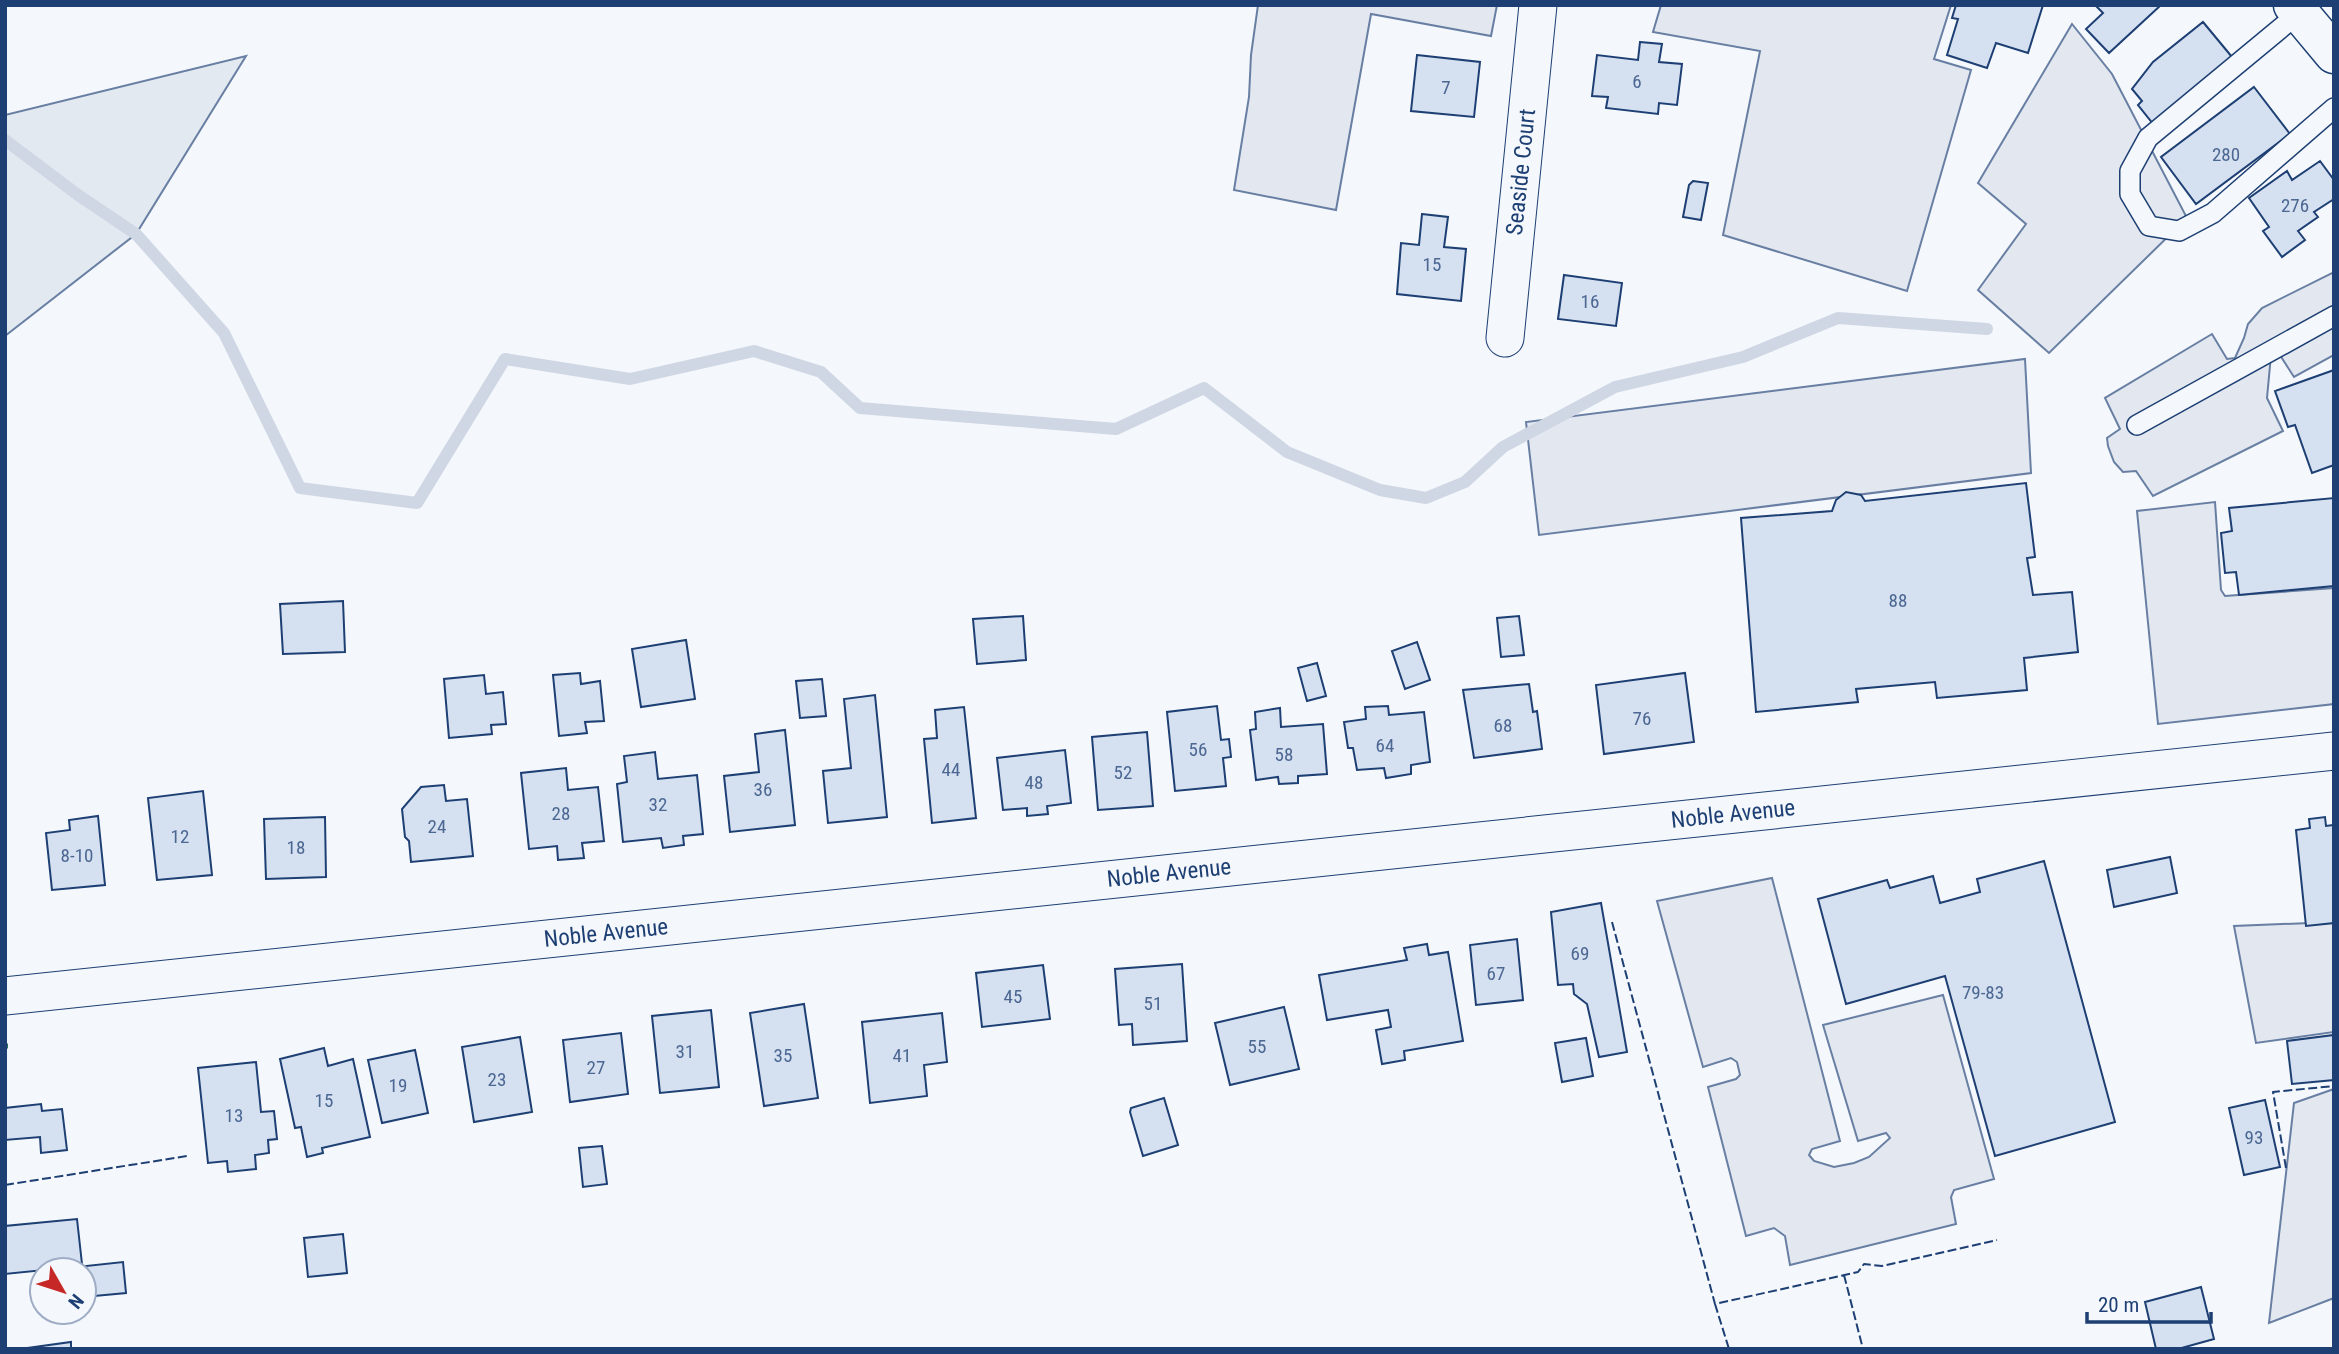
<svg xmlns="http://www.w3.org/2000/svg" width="2339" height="1354" viewBox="0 0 2339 1354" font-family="'Roboto Condensed',sans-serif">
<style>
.green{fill:#e3e9f0;stroke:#687fa3;stroke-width:2}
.parking{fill:#e3e8f0;stroke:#687fa3;stroke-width:2}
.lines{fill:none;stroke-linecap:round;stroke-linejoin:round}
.stream{stroke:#cfd7e4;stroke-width:12}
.building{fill:#d5e0f0;stroke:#1d3f73;stroke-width:2}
.service-casing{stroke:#1d3f73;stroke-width:22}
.minor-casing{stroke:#1d3f73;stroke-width:39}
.secondary-casing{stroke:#1d3f73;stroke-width:41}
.service{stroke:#f4f7fb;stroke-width:19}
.minor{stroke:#f4f7fb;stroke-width:37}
.secondary{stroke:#f4f7fb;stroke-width:38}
.hedge{stroke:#2c6c60;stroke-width:5;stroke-dasharray:3.5 5;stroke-linecap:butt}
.fence{stroke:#1d3f73;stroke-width:2;stroke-dasharray:9 3.5;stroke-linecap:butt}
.labels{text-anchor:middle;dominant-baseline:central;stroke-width:5;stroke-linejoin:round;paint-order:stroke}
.number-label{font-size:19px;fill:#4b6792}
.street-label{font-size:23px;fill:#1d3f73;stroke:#f4f7fb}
</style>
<rect width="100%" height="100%" fill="#f4f7fb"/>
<path class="green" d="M 246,56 L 136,234 L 5,336 L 5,115 Z"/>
<path class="parking" d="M 1258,5 L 1497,5 L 1491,36 L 1371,14 L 1336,210 L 1234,190 L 1249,97 L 1251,55 Z
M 1661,5 L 1951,5 L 1934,59 L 1971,70 L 1907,291 L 1723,235 L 1760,51 L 1653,32 Z
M 2072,24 L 2112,74 L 2187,218 L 2049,353 L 1978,290 L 2026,224 L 1978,183 Z
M 2334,272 L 2334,355 L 2294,377 L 2278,352 L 2271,355 L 2267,398 L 2283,431 L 2153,496 L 2136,471 L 2123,472 L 2114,462 L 2108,446 L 2107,438 L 2120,429 L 2105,398 L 2212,334 L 2227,359 L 2235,358 L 2244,338 L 2248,324 L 2262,308 Z
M 2025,359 L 2031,473 L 1539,535 L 1526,422 Z
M 2215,502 L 2221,590 L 2225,596 L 2334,588 L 2334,704 L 2158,724 L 2137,511 Z
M 1772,878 L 1840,1141 L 1812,1149 L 1809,1155 L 1814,1161 L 1834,1167 L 1854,1163 L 1869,1157 L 1890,1138 L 1886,1133 L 1858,1141 L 1823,1025 L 1943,995 L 1994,1179 L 1954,1190 L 1951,1197 L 1956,1224 L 1790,1265 L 1785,1236 L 1774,1228 L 1746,1236 L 1708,1087 L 1736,1079 L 1740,1075 L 1737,1062 L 1731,1058 L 1703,1067 L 1657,901 Z
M 2334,922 L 2334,1032 L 2256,1043 L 2234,926 Z
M 2334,1089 L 2334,1298 L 2269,1323 L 2294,1103 Z"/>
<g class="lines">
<path class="stream" d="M 5,140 L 78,195 L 136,234 L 224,333 L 300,488 L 417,503 L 505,359 L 630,379 L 754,351 L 821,372 L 860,408 L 1116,429 L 1204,388 L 1287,452 L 1380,490 L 1426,498 L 1465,482 L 1503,447 L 1615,387 L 1743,357 L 1838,318 L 1987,329"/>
</g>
<path class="building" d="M 1956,5 L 2043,5 L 2028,53 L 1996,43 L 1987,68 L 1947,55 L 1958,19 L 1952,18 Z
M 2095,5 L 2161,5 L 2109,53 L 2086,29 L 2103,13 Z
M 2203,22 L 2232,57 L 2154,125 L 2138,105 L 2142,101 L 2132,89 L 2153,62 Z
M 1640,42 L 1662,44 L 1659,62 L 1682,64 L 1677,105 L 1659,103 L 1658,114 L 1606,108 L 1608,97 L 1592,96 L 1597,55 L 1638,60 Z
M 1417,55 L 1480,62 L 1474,117 L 1411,111 Z
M 2254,87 L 2290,134 L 2196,204 L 2161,157 Z
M 2320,161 L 2334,180 L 2334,199 L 2314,212 L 2318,217 L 2298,231 L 2305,240 L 2282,257 L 2263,231 L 2269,227 L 2249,198 L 2287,171 L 2292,180 Z
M 1693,181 L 1708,183 L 1701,220 L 1683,217 L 1689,185 Z
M 1422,214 L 1448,217 L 1444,247 L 1466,249 L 1461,301 L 1397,294 L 1401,243 L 1419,245 Z
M 1564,275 L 1622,283 L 1616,326 L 1558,319 Z
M 2334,370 L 2334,465 L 2312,473 L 2295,425 L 2288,427 L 2275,391 Z
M 2026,483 L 2035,557 L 2027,558 L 2033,595 L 2072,592 L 2078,652 L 2024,658 L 2027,690 L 1937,698 L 1935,682 L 1856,689 L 1858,702 L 1756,712 L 1741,518 L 1832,511 L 1836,500 L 1846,492 L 1861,495 L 1865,501 Z
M 2334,498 L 2334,586 L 2239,595 L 2236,572 L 2225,573 L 2221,533 L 2232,531 L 2229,508 Z
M 343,601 L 345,652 L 283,654 L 280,604 Z
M 1023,616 L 1026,660 L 977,664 L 973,619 Z
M 1519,616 L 1524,655 L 1501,657 L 1497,618 Z
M 686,640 L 695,699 L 641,707 L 632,649 Z
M 1417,642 L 1430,680 L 1405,689 L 1392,651 Z
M 1317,663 L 1326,696 L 1307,701 L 1298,668 Z
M 580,673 L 581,684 L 600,681 L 604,721 L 585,722 L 587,733 L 559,736 L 553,675 Z
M 1685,673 L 1694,742 L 1604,754 L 1596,685 Z
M 484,675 L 486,694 L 503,692 L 506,724 L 491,725 L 492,734 L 449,738 L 444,679 Z
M 822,679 L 826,716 L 800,718 L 796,681 Z
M 1529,684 L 1533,712 L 1537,711 L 1542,749 L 1474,758 L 1463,690 Z
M 875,695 L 887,817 L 828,823 L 823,771 L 851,768 L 844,699 Z
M 1217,706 L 1221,740 L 1229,739 L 1231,757 L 1223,758 L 1226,786 L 1175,791 L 1167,712 Z
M 1388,706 L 1389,715 L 1424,712 L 1430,762 L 1411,765 L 1411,774 L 1386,778 L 1384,768 L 1357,770 L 1353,748 L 1348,748 L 1344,722 L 1366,719 L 1365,707 Z
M 964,707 L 976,818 L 932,823 L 924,739 L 937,738 L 935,710 Z
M 1280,708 L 1281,727 L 1323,724 L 1327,774 L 1298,776 L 1298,783 L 1279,784 L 1278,777 L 1256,780 L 1250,730 L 1256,729 L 1255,712 Z
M 785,730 L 795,825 L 730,832 L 724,776 L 759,772 L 755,734 Z
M 1147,732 L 1153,806 L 1098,810 L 1092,737 Z
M 1065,750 L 1071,803 L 1047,806 L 1048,814 L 1027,816 L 1027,808 L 1003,810 L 997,758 Z
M 655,752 L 658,779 L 697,775 L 703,834 L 683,836 L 684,845 L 663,848 L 661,838 L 623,842 L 617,784 L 627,782 L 624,756 Z
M 566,768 L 568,790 L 598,787 L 604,841 L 582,843 L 584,858 L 558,860 L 557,846 L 529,849 L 521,773 Z
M 444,785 L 446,801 L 467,799 L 473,856 L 411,862 L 409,841 L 405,837 L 402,809 L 421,787 Z
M 203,791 L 212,875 L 157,880 L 148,798 Z
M 98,816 L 105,885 L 52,890 L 46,833 L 70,830 L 69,820 Z
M 325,817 L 326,877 L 266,879 L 264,819 Z
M 2325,817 L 2326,826 L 2334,825 L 2334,923 L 2306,926 L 2296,830 L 2310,828 L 2309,819 Z
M 2170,857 L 2177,893 L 2114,907 L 2107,870 Z
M 2044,861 L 2115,1122 L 1995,1156 L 1945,976 L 1846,1004 L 1818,899 L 1887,880 L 1890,888 L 1933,876 L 1940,903 L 1980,892 L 1977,879 Z
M 1601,903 L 1627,1052 L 1599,1057 L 1587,1004 L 1574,994 L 1573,984 L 1558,985 L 1551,912 Z
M 1517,939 L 1523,1000 L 1476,1005 L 1470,945 Z
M 1427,944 L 1429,955 L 1448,952 L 1463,1041 L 1404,1051 L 1405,1060 L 1382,1064 L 1376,1030 L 1391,1027 L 1388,1010 L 1327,1020 L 1319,975 L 1407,960 L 1404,948 Z
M 1182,964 L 1187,1041 L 1133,1045 L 1132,1024 L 1119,1025 L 1115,969 Z
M 1043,965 L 1050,1019 L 982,1027 L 976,973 Z
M 804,1004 L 818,1098 L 764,1106 L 750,1013 Z
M 1284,1007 L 1299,1069 L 1230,1085 L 1215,1023 Z
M 711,1010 L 719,1087 L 660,1093 L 652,1016 Z
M 942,1013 L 947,1062 L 924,1065 L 927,1096 L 870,1103 L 862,1022 Z
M 621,1033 L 628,1094 L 570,1102 L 563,1040 Z
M 2334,1035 L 2334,1080 L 2292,1084 L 2287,1041 Z
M 520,1037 L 532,1112 L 474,1122 L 462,1047 Z
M 1586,1038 L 1593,1076 L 1562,1082 L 1555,1043 Z
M 324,1048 L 328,1066 L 353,1059 L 370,1137 L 322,1148 L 323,1153 L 307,1157 L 301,1127 L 295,1128 L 280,1059 Z
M 415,1050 L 428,1113 L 382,1123 L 368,1060 Z
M 256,1062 L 261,1112 L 274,1111 L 277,1139 L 268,1140 L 269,1153 L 255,1155 L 256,1169 L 228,1172 L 227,1161 L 208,1163 L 198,1068 Z
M 1164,1098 L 1178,1145 L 1143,1156 L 1130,1112 L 1131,1108 Z
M 2265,1100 L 2280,1167 L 2244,1175 L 2229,1108 Z
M 41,1104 L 42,1111 L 62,1109 L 67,1150 L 41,1153 L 40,1137 L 5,1140 L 5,1108 Z
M 602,1146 L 607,1184 L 583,1187 L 579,1148 Z
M 77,1219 L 82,1264 L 67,1265 L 68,1268 L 123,1262 L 126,1293 L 84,1297 L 84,1270 L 65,1270 L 64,1268 L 5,1274 L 5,1226 Z
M 343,1234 L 347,1273 L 308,1277 L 304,1238 Z
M 2201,1287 L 2214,1339 L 2178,1349 L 2156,1349 L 2145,1302 Z
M 71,1342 L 71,1349 L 20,1349 Z"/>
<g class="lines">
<g class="service-casing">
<path id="service" d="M 2299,13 L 2148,138 L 2130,171 L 2130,194 L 2149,226 L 2179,231 L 2213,213 L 2334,108
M 2137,425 L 2334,316"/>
</g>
<g class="minor-casing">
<path id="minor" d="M 1505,338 L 1538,5
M 5,996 L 2334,751"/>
</g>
<g class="secondary-casing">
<path id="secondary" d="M 2293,5 L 2334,54"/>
</g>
<use href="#service" class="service"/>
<use href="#minor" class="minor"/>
<use href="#secondary" class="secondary"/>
<path class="hedge" d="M 5,1046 L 8,1046"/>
<path class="fence" d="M 1612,922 L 1715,1304 L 1858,1272 L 1864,1264 L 1882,1266 L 1997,1240
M 2286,1168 L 2273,1092 L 2334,1086
M 5,1185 L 187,1156
M 1844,1275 L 1863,1349
M 1715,1304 L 1729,1349"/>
</g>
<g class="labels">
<g class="number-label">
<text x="1637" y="81">6</text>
<text x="1446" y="87">7</text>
<text x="2226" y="154">280</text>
<text x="2295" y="205">276</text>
<text x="1432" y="264">15</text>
<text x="1590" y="301">16</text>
<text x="1898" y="600">88</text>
<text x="1642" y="718">76</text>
<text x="1503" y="725">68</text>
<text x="1385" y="745">64</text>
<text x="1198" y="749">56</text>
<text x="1284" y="754">58</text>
<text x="951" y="769">44</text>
<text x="1123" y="772">52</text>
<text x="1034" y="782">48</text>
<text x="763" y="789">36</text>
<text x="658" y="804">32</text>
<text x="561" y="813">28</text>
<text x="437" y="826">24</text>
<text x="180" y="836">12</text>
<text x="296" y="847">18</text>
<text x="77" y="855">8-10</text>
<text x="1580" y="953">69</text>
<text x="1496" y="973">67</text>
<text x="1983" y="992">79-83</text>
<text x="1013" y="996">45</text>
<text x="1153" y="1003">51</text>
<text x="1257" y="1046">55</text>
<text x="685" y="1051">31</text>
<text x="783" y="1055">35</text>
<text x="902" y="1055">41</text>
<text x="596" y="1067">27</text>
<text x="497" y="1079">23</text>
<text x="398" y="1085">19</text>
<text x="324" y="1100">15</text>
<text x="234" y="1115">13</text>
<text x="2254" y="1137">93</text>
</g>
<g class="street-label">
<text transform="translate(1521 172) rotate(-84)">Seaside Court</text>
<text transform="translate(1733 814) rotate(-6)">Noble Avenue</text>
<text transform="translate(1169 873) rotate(-6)">Noble Avenue</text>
<text transform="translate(606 933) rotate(-6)">Noble Avenue</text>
</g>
</g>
<rect width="2339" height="1354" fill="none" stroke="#1d3f73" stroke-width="14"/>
<g transform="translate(63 1291) rotate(129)"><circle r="33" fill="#f4f7fb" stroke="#9eadc5" stroke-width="2"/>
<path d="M0-5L12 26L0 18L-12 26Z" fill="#c62828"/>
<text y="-10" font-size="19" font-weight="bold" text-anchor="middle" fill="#1d3f73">N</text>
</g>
<path d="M2087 1312v10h124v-10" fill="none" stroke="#1d3f73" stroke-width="3.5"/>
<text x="2098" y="1312" font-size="21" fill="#1d3f73" stroke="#f4f7fb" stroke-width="5" paint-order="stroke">20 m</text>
</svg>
